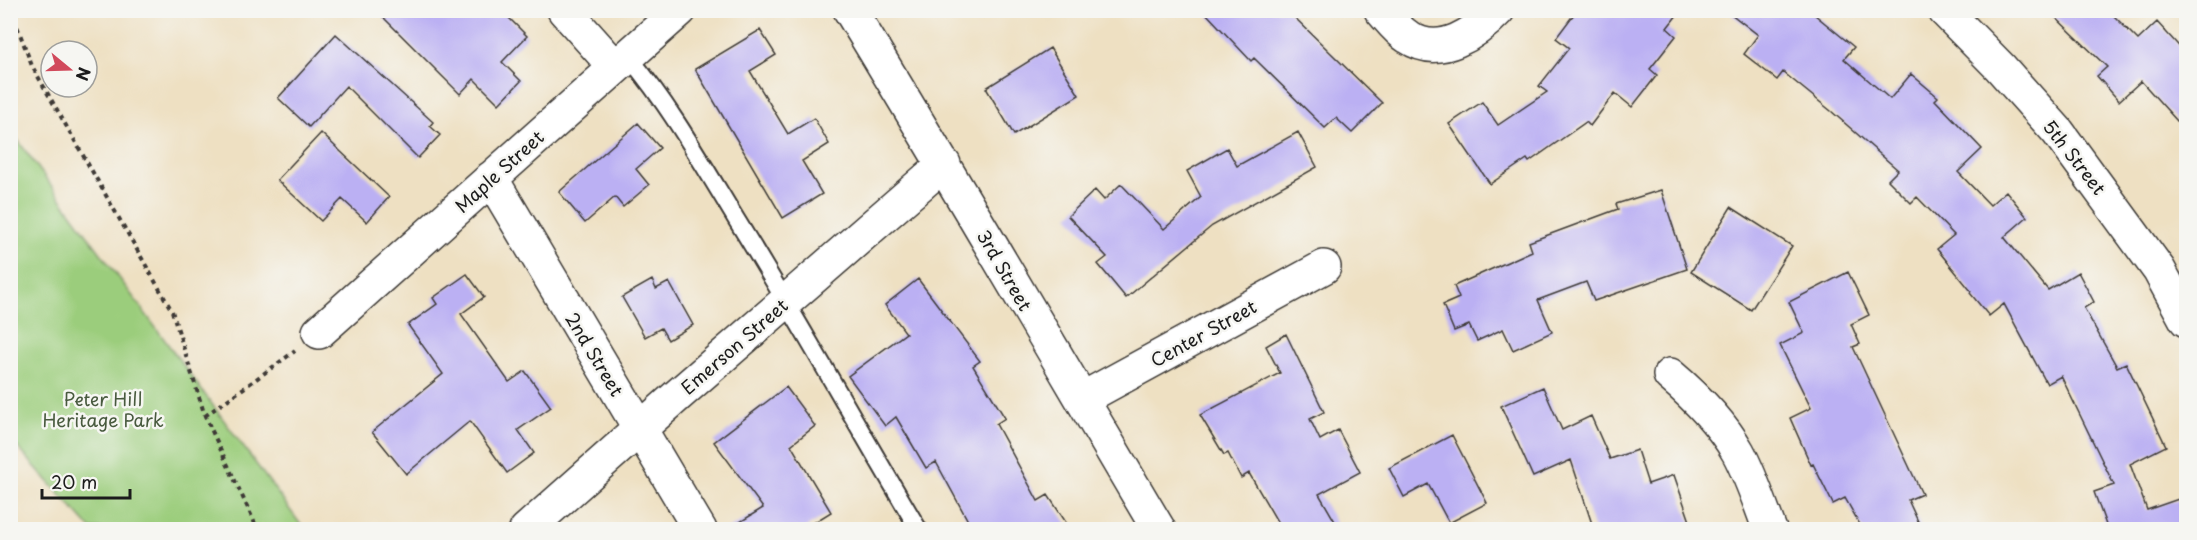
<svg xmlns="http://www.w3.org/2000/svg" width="2197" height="540" viewBox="0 0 2197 540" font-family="'Playpen Sans',sans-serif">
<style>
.green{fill:#9bcd7c;stroke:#5c744c;stroke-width:1.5}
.building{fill:#bbb0f3}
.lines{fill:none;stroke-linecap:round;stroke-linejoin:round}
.service-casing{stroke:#3c3935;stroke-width:20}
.minor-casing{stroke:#3c3935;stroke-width:36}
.tertiary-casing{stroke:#3c3935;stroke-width:36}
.path{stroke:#3c3935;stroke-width:4;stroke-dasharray:4.5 4.5;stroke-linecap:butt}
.service{stroke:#fff;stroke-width:16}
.minor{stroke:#fff;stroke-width:33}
.tertiary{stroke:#fff;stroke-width:33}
.labels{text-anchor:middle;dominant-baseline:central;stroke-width:5;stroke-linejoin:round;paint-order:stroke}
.street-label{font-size:18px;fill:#1c1c1c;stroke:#f6f6f2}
.park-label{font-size:18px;fill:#485a3e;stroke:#f6f6f2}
</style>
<rect width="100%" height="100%" fill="#f6f6f2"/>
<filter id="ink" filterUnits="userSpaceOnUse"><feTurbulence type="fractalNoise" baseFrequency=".0167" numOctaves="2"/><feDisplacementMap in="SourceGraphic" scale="12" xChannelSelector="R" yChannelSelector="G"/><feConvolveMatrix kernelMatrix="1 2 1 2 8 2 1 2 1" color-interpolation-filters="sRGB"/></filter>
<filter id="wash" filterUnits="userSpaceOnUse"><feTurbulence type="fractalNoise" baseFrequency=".008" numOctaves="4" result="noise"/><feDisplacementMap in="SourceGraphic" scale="24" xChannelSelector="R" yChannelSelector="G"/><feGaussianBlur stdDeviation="1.35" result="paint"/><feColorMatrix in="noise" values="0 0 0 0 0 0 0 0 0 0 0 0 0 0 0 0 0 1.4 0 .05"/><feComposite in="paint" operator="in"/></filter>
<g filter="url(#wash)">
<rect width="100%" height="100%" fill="#eee0c2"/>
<path class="green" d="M 10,131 L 11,131 L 304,529 L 91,529 L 11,440 Z"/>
<g id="blocks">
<path class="building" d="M 376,10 L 501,10 L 527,36 L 502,62 L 521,81 L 499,104 L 474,79 L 460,94 Z
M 1203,10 L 1287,10 L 1382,103 L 1352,133 L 1336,118 L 1325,128 L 1254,58 L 1251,61 Z
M 1577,10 L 1681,10 L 1667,28 L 1676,36 L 1650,69 L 1657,75 L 1632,107 L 1615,93 L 1590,126 L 1586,122 L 1529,162 L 1527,159 L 1490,184 L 1449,124 L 1482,102 L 1498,125 L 1547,92 L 1539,86 L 1569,48 L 1556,38 Z
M 1726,10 L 1809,10 L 1854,47 L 1844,59 L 1890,99 L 1911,74 L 1938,97 L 1935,100 L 1982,149 L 1958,172 L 1990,205 L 2006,191 L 2027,217 L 2004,237 L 2048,290 L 2078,272 L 2094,302 L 2084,308 L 2117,367 L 2126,363 L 2166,446 L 2130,464 L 2147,510 L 2187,496 L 2187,530 L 2103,530 L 2103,526 L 2106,525 L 2094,492 L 2114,485 L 2061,376 L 2047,384 L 2004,304 L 1989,316 L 1970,293 L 1971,291 L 1937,249 L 1954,235 L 1917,197 L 1911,203 L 1888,180 L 1898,170 L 1831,111 L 1783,72 L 1777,80 L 1744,54 L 1758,35 Z
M 2048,10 L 2108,10 L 2138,40 L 2157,22 L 2187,55 L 2187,132 L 2141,81 L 2119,101 L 2097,76 L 2107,67 Z
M 760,30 L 776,55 L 750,71 L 788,134 L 814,118 L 829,144 L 802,161 L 822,194 L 783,218 L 695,69 Z
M 336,34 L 433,122 L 430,126 L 440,135 L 418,158 L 346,86 L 309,127 L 278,98 Z
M 1050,48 L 1079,95 L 1014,135 L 986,88 Z
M 638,123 L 660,148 L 636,169 L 649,185 L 623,207 L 615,197 L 585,223 L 559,192 Z
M 1298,132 L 1317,167 L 1212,226 L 1126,298 L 1098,264 L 1107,257 L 1068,216 L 1095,190 L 1104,200 L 1121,184 L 1164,229 L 1201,197 L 1187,171 L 1227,148 L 1237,166 Z
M 321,133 L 389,197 L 367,222 L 342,199 L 321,221 L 277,180 Z
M 1661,190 L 1687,269 L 1594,301 L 1586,282 L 1538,300 L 1552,332 L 1513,350 L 1503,329 L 1477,341 L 1469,325 L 1454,331 L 1443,305 L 1459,298 L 1454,286 L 1532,251 L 1529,242 L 1618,209 L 1616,204 Z
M 1731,207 L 1792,246 L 1751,310 L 1691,272 Z
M 1848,272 L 1869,315 L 1851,324 L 1860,344 L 1853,347 L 1922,494 L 1908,500 L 1922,530 L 1863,530 L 1845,498 L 1833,504 L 1813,464 L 1811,465 L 1790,418 L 1811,408 L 1780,345 L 1804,333 L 1789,302 Z
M 467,274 L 484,297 L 461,314 L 509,382 L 525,371 L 551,407 L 518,430 L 534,453 L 507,473 L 470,421 L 406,474 L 372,432 L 443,374 L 408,325 L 437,304 L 433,298 Z
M 918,279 L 980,361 L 973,366 L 1005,418 L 996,424 L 1038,501 L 1048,495 L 1071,530 L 973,530 L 936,462 L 926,468 L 896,417 L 885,426 L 848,376 L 906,333 L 885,305 Z
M 652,280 L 656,289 L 669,282 L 693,325 L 668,340 L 661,328 L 645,337 L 622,297 Z
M 1286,334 L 1324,412 L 1310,419 L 1320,440 L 1338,430 L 1360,472 L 1319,494 L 1340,530 L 1282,530 L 1249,473 L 1241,478 L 1228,453 L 1224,455 L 1200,415 L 1280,373 L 1266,346 Z
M 786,387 L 815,426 L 791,445 L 831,512 L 802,530 L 727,530 L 763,508 L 714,442 Z
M 1543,387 L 1562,430 L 1591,416 L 1610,459 L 1637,450 L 1648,484 L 1674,475 L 1693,530 L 1594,530 L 1571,460 L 1533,477 L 1501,406 Z
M 1452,435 L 1487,503 L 1449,523 L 1428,484 L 1404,497 L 1389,468 Z"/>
</g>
</g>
<g filter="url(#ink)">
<use href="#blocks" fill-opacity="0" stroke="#3c3935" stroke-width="1.5"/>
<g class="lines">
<g class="service-casing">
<path id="service" d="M 628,56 C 670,106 702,163 736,219 C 799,321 857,426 919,530"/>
</g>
<g class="minor-casing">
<path id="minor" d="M 564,10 L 615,67
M 850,10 C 955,182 1056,356 1159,530
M 1381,10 C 1389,19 1398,31 1408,37 C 1440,59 1476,33 1498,10
M 491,178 L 700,530
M 319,332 L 680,10
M 1670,375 C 1696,397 1721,422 1738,452 C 1751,476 1760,504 1770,530
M 1082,399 L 1324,267
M 526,530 L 677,396 L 944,164"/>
</g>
<g class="tertiary-casing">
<path id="tertiary" d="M 1944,10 L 2000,67 L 2058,132 L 2159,270 L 2186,320"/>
</g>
<path class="path" d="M 11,10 L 32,66 L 172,311 L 205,416 L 258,530
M 205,416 L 295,351"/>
<use href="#service" class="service"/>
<use href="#minor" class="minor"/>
<use href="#tertiary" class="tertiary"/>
</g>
</g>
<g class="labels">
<g class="street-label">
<text transform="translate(2075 157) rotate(52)">5th Street</text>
<text transform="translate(499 171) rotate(-42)">Maple Street</text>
<text transform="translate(1005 270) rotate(60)">3rd Street</text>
<text transform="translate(1203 333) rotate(-29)">Center Street</text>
<text transform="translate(734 346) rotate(-41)">Emerson Street</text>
<text transform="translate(595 354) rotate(59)">2nd Street</text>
</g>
<g class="park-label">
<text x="103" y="398">Peter Hill<tspan x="103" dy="21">Heritage Park</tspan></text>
</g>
</g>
<rect width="2197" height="540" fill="none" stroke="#f6f6f2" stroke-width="36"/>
<g transform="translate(69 69) rotate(109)"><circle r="28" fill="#f6f6f2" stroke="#9f9f9c" stroke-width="1.5"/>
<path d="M0-4.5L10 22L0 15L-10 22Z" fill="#d1495b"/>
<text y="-9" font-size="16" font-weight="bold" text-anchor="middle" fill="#1c1c1c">N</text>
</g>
<path d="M42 489v9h88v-9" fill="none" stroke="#1c1c1c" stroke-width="3"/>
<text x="51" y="489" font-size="18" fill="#1c1c1c" stroke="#f6f6f2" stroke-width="4.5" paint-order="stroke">20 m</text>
</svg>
